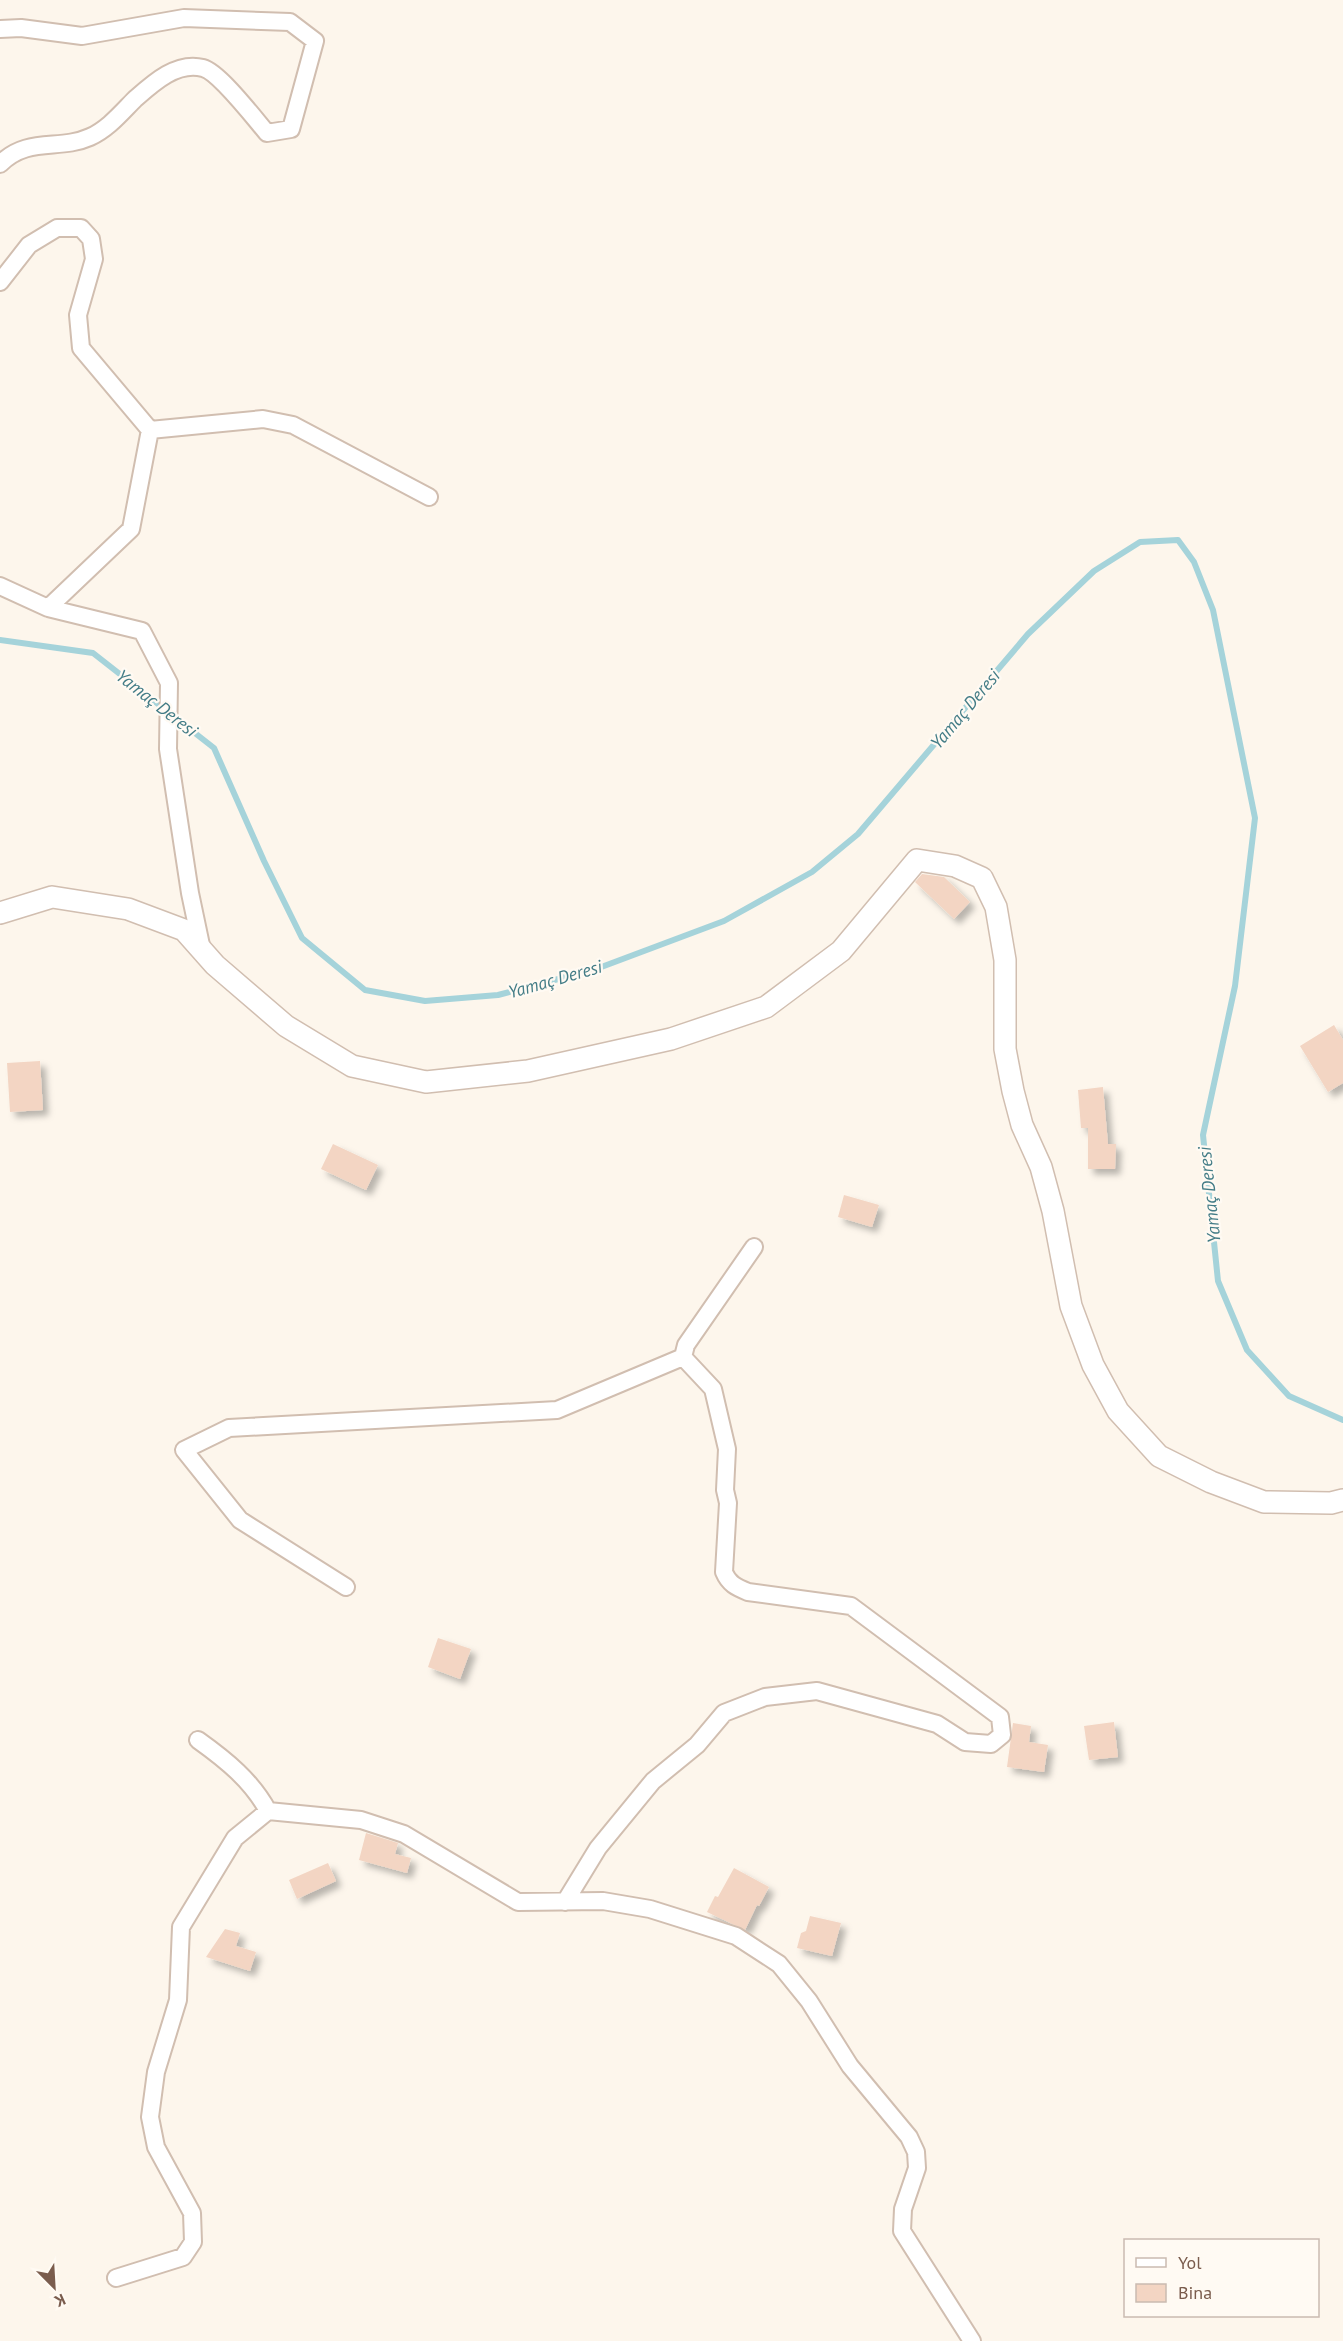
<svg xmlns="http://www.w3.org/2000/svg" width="1343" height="2341" viewBox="0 0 1343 2341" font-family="'PT Sans',sans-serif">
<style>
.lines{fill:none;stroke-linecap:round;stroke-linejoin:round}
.stream{stroke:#a5d3da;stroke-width:6}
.building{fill:#f3d5c3;filter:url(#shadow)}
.minor-casing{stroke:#d1beb0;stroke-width:20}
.tertiary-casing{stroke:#d1beb0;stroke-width:24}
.minor{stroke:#fff;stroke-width:16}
.tertiary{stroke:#fff;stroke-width:21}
.labels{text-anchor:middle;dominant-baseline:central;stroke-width:4.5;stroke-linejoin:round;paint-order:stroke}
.water-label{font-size:18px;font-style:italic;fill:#437c86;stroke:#fffaf3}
</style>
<defs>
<filter id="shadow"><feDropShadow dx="5.5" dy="5.5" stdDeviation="3" flood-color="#0004"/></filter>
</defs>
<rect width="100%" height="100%" fill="#fdf6ec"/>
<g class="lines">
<path class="stream" d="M 0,640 L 93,653 L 214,748 L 264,861 L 302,938 L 365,990 L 425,1001 L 498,995 L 596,969 L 724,921 L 812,872 L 858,834 L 1028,634 L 1094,571 L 1140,542 L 1178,540 L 1194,562 L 1213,610 L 1255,818 L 1235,986 L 1203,1135 L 1218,1281 L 1247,1350 L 1289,1396 L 1343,1420"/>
</g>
<path class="building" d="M 922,874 L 944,877 L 970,902 L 954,919 L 915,882 Z
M 1334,1025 L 1343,1040 L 1343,1083 L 1328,1092 L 1300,1046 Z
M 40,1061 L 43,1110 L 10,1112 L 7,1063 Z
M 1103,1087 L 1108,1144 L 1116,1144 L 1115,1169 L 1088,1169 L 1088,1128 L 1081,1128 L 1078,1090 Z
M 333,1144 L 378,1165 L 366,1190 L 321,1169 Z
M 844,1195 L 879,1205 L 872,1227 L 838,1217 Z
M 438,1638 L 471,1649 L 460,1679 L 428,1667 Z
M 1114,1722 L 1118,1757 L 1089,1760 L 1084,1726 Z
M 1013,1723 L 1031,1726 L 1029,1742 L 1048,1745 L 1044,1772 L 1007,1767 Z
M 366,1833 L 398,1843 L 395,1854 L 411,1858 L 407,1873 L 359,1860 Z
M 328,1863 L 336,1881 L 297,1899 L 289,1880 Z
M 734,1868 L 769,1887 L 759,1906 L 757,1905 L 745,1930 L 707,1912 L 715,1896 L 718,1897 Z
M 810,1916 L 841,1923 L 832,1956 L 797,1948 L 801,1933 L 806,1931 Z
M 225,1929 L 240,1933 L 236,1946 L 256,1952 L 250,1971 L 206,1957 Z"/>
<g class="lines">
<g class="minor-casing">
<path id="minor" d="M 0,29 L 21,28 L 82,36 L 184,18 L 290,22 L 315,41 L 291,129 L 267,133 C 255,119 219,72 203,68 C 177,61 153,83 135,99 C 121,113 108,129 90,137 C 59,151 28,136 0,164
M 0,282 L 29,245 L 57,228 L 81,228 L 91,239 L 94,259 L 78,315 L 81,348 L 150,430
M 150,430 L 263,419 L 293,425 L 429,497
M 0,586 L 48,608 L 142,631 L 169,683 L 168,749 L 190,893 L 202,950
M 48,608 L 131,529 L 150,430
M 683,1357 L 686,1345 L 754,1247
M 346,1587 L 240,1520 L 184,1450 L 229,1428 L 557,1410 L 683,1357
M 198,1740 C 226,1760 252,1781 268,1811
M 565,1902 L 598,1848 L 653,1781 L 697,1745 L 724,1713 L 765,1697 L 817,1691 L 937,1724 L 965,1742 L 991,1744 L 1002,1735 L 1000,1717 L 851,1606 L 748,1592 C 736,1587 729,1584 724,1572 L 728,1503 L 725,1490 L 727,1449 L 713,1389 L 683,1357
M 116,2278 L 183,2257 L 193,2242 L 192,2213 L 156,2147 L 150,2117 L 156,2072 L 178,2000 L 181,1927 L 235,1838 L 268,1811 L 361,1820 L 404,1834 L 518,1902 L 603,1901 L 650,1909 L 736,1936 L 779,1964 L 809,2001 L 850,2066 L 909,2137 L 916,2152 L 917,2168 L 903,2209 L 902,2231 L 972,2341"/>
</g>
<g class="tertiary-casing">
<path id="tertiary" d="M 0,913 L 52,897 L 128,909 L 184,930 L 215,965 L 286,1026 L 352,1066 L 426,1082 L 528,1071 L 671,1039 L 766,1007 L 841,951 L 917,860 L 955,866 L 982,878 L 996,907 L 1005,960 L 1005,1049 L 1013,1091 L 1022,1125 L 1041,1167 L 1053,1211 L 1071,1306 L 1093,1365 L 1118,1411 L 1159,1456 L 1211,1482 L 1264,1502 L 1331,1503 L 1343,1500"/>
</g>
<use href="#minor" class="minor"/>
<use href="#tertiary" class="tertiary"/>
</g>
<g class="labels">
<g class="water-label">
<text transform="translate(157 703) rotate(38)">Yamaç Deresi</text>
<text transform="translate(965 709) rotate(-50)">Yamaç Deresi</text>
<text transform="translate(555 979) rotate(-16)">Yamaç Deresi</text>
<text transform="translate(1209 1195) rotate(-96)">Yamaç Deresi</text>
</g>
</g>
<rect x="1124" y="2239" width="195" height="78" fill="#fffaf3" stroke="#cabbb1" stroke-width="1.5"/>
<rect x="1136" y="2258" width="30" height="9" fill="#ffffff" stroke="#cabbb1" stroke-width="1.5"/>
<text x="1178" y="2269" font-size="18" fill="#7a5c4d">Yol</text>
<rect x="1136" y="2284" width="30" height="18" fill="#f3d5c3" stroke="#cabbb1" stroke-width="1.5"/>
<text x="1178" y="2299" font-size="18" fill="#7a5c4d">Bina</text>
<g transform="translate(54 2287) rotate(156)" stroke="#fffaf3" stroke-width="4.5" paint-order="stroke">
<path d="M0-4.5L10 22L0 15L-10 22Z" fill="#7a5c4d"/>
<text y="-9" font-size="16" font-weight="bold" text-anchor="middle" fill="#7a5c4d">K</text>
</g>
</svg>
